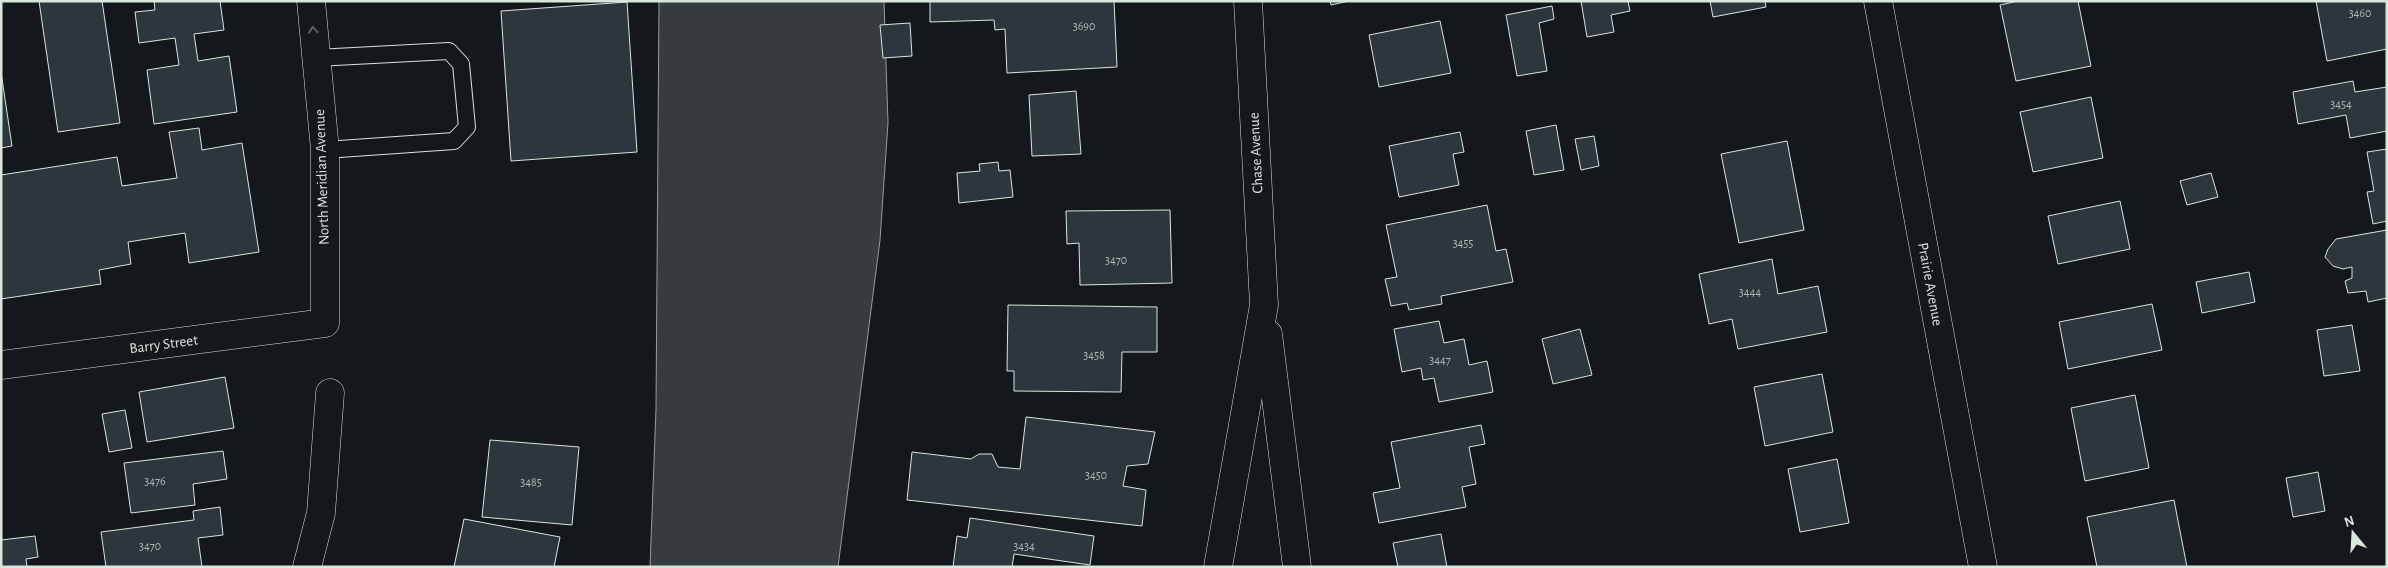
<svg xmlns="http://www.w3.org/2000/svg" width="2388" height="568" viewBox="0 0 2388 568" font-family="'Alegreya Sans',sans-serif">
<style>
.water{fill:#363b3e;stroke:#939e99}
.building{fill:#2c363c;stroke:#d8e6dc}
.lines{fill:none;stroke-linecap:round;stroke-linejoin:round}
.service-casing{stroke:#d8e6dc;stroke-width:18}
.minor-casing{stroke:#d8e6dc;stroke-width:29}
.service{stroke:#14181c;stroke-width:16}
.minor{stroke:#14181c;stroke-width:28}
.oneway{stroke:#59605f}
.labels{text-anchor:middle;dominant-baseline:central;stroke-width:4;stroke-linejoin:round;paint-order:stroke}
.number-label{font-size:12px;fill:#adbab4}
.street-label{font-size:15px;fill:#d8e6dc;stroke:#14181c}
</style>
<rect width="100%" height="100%" fill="#14181c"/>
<path class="water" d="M 659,1 L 884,1 L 888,123 L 880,240 L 838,567 L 650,567 L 656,409 Z"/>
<path class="building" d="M 39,1 L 102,1 L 120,123 L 58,132 Z
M 154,1 L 220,1 L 224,30 L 194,34 L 198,61 L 229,56 L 237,112 L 154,124 L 147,70 L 179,65 L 175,38 L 139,43 L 135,12 L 155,10 Z
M 930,1 L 1114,1 L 1117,67 L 1007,73 L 1005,29 L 995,30 L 994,20 L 930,22 Z
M 1330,1 L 1349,1 L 1331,5 Z
M 1581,1 L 1628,1 L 1630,11 L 1611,15 L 1614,32 L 1587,37 Z
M 1710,1 L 1765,1 L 1766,7 L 1713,17 Z
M 2018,1 L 2078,1 L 2091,66 L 2016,81 L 2000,5 Z
M 2316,1 L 2387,1 L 2387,49 L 2327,61 Z
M 627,2 L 637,152 L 511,161 L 501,11 Z
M 1552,6 L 1554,19 L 1539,23 L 1547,71 L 1517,76 L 1506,15 Z
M 1440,21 L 1451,73 L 1379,87 L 1369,35 Z
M 910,23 L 912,56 L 883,58 L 880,25 Z
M 1,72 L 12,146 L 1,148 Z
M 2353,81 L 2355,92 L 2387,87 L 2387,131 L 2350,138 L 2346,115 L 2298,124 L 2293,92 Z
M 1076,91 L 1081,154 L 1032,156 L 1029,95 Z
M 2091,97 L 2103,158 L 2033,172 L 2020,112 Z
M 1556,125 L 1564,170 L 1534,175 L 1526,131 Z
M 199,128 L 202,150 L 242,143 L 259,252 L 189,263 L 185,233 L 128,242 L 131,264 L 99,270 L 101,284 L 1,299 L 1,175 L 117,157 L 122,186 L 177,178 L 169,132 Z
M 1460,132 L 1464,152 L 1453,154 L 1459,185 L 1399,197 L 1389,146 Z
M 1594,136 L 1599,166 L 1581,170 L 1575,139 Z
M 1787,141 L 1804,230 L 1739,243 L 1721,154 Z
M 2387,149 L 2387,221 L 2373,224 L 2367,192 L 2374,191 L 2367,152 Z
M 998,162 L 999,171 L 1010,170 L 1013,197 L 959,203 L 957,173 L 980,171 L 979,164 Z
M 2211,173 L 2218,197 L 2187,205 L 2180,181 Z
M 2120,201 L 2130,249 L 2058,264 L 2048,216 Z
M 1487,205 L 1496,251 L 1506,249 L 1513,282 L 1441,296 L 1442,304 L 1409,310 L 1407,303 L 1391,306 L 1385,279 L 1397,277 L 1386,225 Z
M 1170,210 L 1172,283 L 1080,285 L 1079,243 L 1067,244 L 1066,211 Z
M 2387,230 L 2387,298 L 2368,302 L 2366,291 L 2348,293 L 2345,281 L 2352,278 L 2352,267 L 2343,269 L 2333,266 L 2325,257 L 2328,249 L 2336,239 Z
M 1772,259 L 1778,294 L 1818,286 L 1827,332 L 1738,349 L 1732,319 L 1709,324 L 1699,274 Z
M 2249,272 L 2255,302 L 2202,313 L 2196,282 Z
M 2152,304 L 2162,350 L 2068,369 L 2059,322 Z
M 1008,305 L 1157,307 L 1157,352 L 1122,352 L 1121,392 L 1014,391 L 1014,371 L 1007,371 Z
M 1439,321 L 1444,343 L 1464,339 L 1469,365 L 1487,361 L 1493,392 L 1439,402 L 1434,378 L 1423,380 L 1421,368 L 1402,372 L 1394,329 Z
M 2352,325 L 2360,371 L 2324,376 L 2317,330 Z
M 1580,329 L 1592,375 L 1553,384 L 1542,339 Z
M 1822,374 L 1833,432 L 1765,446 L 1754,387 Z
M 225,377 L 234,428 L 147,442 L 139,392 Z
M 2135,395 L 2149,468 L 2085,481 L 2071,408 Z
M 125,410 L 132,448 L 109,452 L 102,414 Z
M 1026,417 L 1155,432 L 1148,464 L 1127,466 L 1123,486 L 1146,490 L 1142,526 L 907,500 L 912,452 L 971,459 L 979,454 L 992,454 L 998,467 L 1020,469 Z
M 1481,425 L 1485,444 L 1469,447 L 1476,484 L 1462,487 L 1466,507 L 1379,523 L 1373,493 L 1400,488 L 1391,442 Z
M 490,440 L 579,447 L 572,525 L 482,517 Z
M 223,451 L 227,479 L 193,484 L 195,505 L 131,513 L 124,463 Z
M 1837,459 L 1849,523 L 1800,532 L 1788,469 Z
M 2318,472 L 2325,511 L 2293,517 L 2286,478 Z
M 2174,500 L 2187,567 L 2097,567 L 2087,517 Z
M 220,507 L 223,535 L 198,538 L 202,567 L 106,567 L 101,532 L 194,520 L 193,511 Z
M 970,518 L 1094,536 L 1090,565 L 1014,554 L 1012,567 L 953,567 L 957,536 L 967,538 Z
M 464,519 L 560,537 L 554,567 L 454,567 Z
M 1441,534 L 1447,567 L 1398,567 L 1393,543 Z
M 35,536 L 38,557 L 26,559 L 27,567 L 1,567 L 1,540 Z"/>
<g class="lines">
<g class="service-casing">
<path id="service" d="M 316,58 L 449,51 L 461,64 L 467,127 L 454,141 L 325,150"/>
</g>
<g class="minor-casing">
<g id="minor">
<path id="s1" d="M 1878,1 L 1983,567"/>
<path d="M 1268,334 L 1297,567"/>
<path id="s2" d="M 1,365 L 325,323 L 325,150 L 311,1"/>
<path d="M 307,567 L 321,513 L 330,393"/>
<path d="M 1218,567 L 1264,305 L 1248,1"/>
</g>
</g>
<use href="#service" class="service"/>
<use href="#minor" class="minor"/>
</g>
<defs><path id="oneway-chevron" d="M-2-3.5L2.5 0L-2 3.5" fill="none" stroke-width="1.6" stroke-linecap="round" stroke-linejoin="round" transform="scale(1.25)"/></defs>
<use class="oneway" href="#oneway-chevron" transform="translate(313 30) rotate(-95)"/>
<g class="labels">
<g class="number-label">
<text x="2360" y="13">3460</text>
<text x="1084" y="26">3690</text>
<text x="2341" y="104">3454</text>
<text x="1463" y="243">3455</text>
<text x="1116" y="260">3470</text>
<text x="1750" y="292">3444</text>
<text x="1094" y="355">3458</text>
<text x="1440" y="360">3447</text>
<text x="1096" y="475">3450</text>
<text x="155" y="481">3476</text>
<text x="531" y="482">3485</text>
<text x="150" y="546">3470</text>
<text x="1024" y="546">3434</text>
</g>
<g class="street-label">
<text transform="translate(1256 153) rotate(-93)">Chase Avenue</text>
<text transform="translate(322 177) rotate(-92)">North Meridian Avenue</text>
<text stroke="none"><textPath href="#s1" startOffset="288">Prairie Avenue</textPath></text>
<text stroke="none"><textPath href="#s2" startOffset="164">Barry Street</textPath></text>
</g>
</g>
<rect width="2388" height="568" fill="none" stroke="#d8e6dc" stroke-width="5"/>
<g transform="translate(2353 533) rotate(342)" stroke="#14181c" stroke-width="4" paint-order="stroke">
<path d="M0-4L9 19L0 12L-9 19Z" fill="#d8e6dc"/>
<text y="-8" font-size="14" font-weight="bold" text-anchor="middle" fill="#d8e6dc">N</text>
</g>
</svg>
